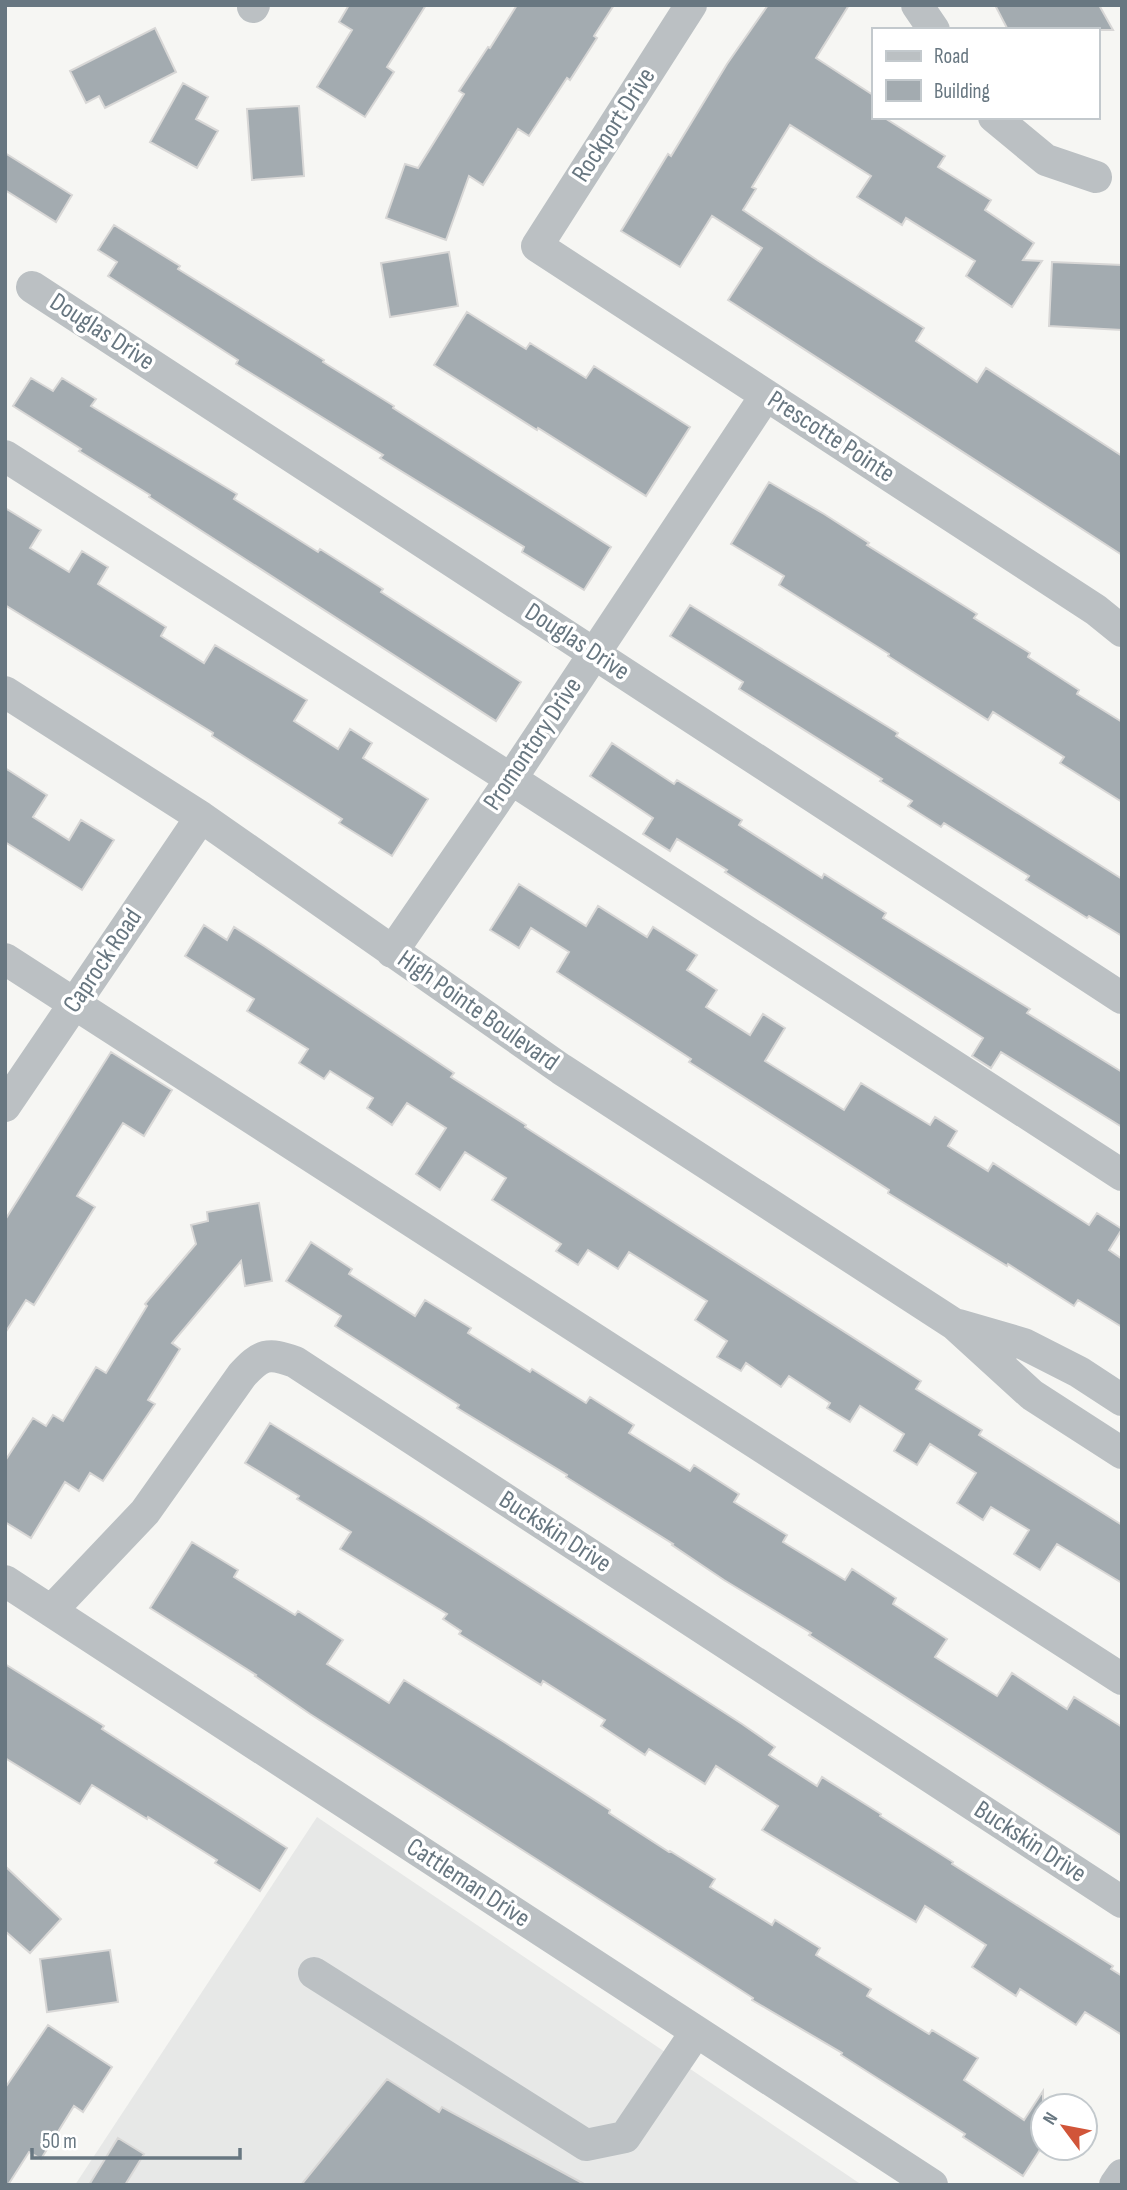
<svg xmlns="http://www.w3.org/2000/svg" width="1127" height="2190" viewBox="0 0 1127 2190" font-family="'Sofia Sans Condensed',sans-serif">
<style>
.built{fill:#e7e8e7}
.building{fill:#a3abb0;stroke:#d8d7d6;stroke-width:2}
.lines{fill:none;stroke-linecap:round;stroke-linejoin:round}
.minor{stroke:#bbc0c3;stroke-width:32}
.labels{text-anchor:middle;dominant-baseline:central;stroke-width:7;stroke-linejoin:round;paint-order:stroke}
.street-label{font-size:26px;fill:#687781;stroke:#fff}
</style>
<rect width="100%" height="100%" fill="#f6f6f3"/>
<path class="built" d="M 317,1817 L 862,2185 L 75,2185 Z"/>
<path class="building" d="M 349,5 L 426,5 L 387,67 L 394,72 L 365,117 L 317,87 L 352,30 L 339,22 Z
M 517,5 L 614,5 L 594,36 L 597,38 L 570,80 L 567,78 L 529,136 L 518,129 L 483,185 L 469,176 L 446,240 L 386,218 L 405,164 L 418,168 L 464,94 L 459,91 L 488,47 L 490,48 Z
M 768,5 L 849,5 L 816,58 L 873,95 L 873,117 L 883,117 L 945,156 L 938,167 L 991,200 L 985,210 L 1034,243 L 1023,260 L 1042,261 L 1012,307 L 966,276 L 975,261 L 906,218 L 902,225 L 857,197 L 871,176 L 790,125 L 752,187 L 756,189 L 743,210 L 817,260 L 924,328 L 916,341 L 977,382 L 986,368 L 1122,456 L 1122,555 L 728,300 L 762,248 L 712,216 L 680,267 L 621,231 L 668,154 L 671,156 L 727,64 Z
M 995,5 L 1099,5 L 1113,30 L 1008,30 Z
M 155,28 L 176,72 L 105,108 L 99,96 L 86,103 L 70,71 Z
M 183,83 L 208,97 L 196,119 L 218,131 L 197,168 L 150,142 Z
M 299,106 L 304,176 L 252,180 L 247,109 Z
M 5,153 L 72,195 L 56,222 L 5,190 Z
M 114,225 L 180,266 L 178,269 L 324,360 L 323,362 L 394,406 L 393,408 L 611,547 L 584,590 L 522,552 L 524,547 L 380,458 L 383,455 L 236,364 L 238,360 L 108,276 L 117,262 L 98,250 Z
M 449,252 L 458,306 L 390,317 L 381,263 Z
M 1052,262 L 1122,265 L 1122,330 L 1049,326 Z
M 467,312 L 526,349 L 530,343 L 586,378 L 594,366 L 690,427 L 646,496 L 538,428 L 537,430 L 434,365 Z
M 31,378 L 53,391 L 62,378 L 96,399 L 91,406 L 237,494 L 234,499 L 318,552 L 320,549 L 383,589 L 381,592 L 521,682 L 496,721 L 149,497 L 150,495 L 79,451 L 81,449 L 13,406 Z
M 769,482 L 824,514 L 869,543 L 867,545 L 977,614 L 974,618 L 1030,653 L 1028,657 L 1079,690 L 1077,694 L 1122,722 L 1122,802 L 1060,763 L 1064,757 L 993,712 L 988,720 L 888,656 L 889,654 L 779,585 L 784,576 L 731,544 Z
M 5,508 L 41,530 L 30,548 L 69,572 L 82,551 L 108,567 L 98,584 L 166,627 L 161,636 L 204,663 L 215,645 L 307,700 L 294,721 L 338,749 L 350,729 L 372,743 L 363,758 L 428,799 L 392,856 L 339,823 L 342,819 L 212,736 L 213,733 L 5,605 Z
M 690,605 L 898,733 L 896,736 L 1122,879 L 1122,936 L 1089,916 L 1087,918 L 1026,880 L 1029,876 L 944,823 L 941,827 L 908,806 L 912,801 L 880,781 L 882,779 L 739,689 L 743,682 L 670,636 Z
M 612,743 L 674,784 L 677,780 L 742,820 L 739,825 L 822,878 L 824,874 L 886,913 L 883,918 L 1030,1009 L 1027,1013 L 1122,1072 L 1122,1127 L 1001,1052 L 991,1068 L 972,1056 L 983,1038 L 725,872 L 727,870 L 677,839 L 670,851 L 643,834 L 653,818 L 590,776 Z
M 5,768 L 47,795 L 33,817 L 69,840 L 81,820 L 114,840 L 82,890 L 5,842 Z
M 519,884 L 586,926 L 598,906 L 647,937 L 653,927 L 697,955 L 687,970 L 717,990 L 706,1007 L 750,1035 L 763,1014 L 785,1028 L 765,1061 L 844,1110 L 861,1083 L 930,1125 L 935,1117 L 957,1131 L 948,1146 L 988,1171 L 993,1163 L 1089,1225 L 1097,1213 L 1122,1229 L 1109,1250 L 1122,1259 L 1122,1327 L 1078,1300 L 1074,1306 L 1008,1264 L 1007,1266 L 940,1225 L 888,1193 L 889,1190 L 689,1062 L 691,1059 L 557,972 L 569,952 L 531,928 L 519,948 L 490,930 Z
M 204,925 L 227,940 L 234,927 L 264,946 L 454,1073 L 451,1077 L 526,1125 L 525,1127 L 921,1381 L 916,1389 L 982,1430 L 979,1435 L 1122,1525 L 1122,1583 L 1057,1544 L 1040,1570 L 1014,1554 L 1029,1530 L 991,1507 L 983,1520 L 957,1503 L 976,1473 L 930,1444 L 917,1465 L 894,1451 L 904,1434 L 860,1406 L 850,1422 L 827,1408 L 830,1403 L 789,1376 L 781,1387 L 746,1363 L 741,1371 L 717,1357 L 727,1341 L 695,1320 L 707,1301 L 629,1252 L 618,1269 L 588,1250 L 578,1265 L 556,1251 L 561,1244 L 492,1200 L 506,1178 L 465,1152 L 440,1190 L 416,1174 L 446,1128 L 407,1103 L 392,1125 L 367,1108 L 373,1098 L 330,1071 L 324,1079 L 299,1063 L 308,1049 L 247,1011 L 254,999 L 185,956 Z
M 111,1052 L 172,1090 L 144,1136 L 123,1123 L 77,1196 L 95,1207 L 34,1305 L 26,1300 L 5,1333 L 5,1220 Z
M 259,1203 L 272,1281 L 245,1286 L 241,1261 L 172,1343 L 180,1349 L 148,1400 L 155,1404 L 103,1481 L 90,1473 L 79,1491 L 65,1482 L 31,1538 L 5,1522 L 5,1461 L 33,1418 L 46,1426 L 53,1415 L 63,1421 L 96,1367 L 106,1373 L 147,1306 L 145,1304 L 196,1244 L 191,1225 L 208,1221 L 207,1212 Z
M 311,1242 L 352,1269 L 349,1274 L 415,1316 L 425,1300 L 471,1328 L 468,1333 L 530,1372 L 532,1369 L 586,1403 L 590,1397 L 634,1425 L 629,1433 L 690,1471 L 694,1465 L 739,1494 L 734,1502 L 787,1535 L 783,1542 L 845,1580 L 852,1569 L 896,1598 L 893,1604 L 947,1639 L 935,1657 L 997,1696 L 1012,1673 L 1067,1709 L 1074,1697 L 1122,1727 L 1122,1836 L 809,1635 L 811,1633 L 724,1580 L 672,1545 L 673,1544 L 566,1477 L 567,1475 L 457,1408 L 459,1405 L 335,1326 L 341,1316 L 286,1281 Z
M 270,1423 L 423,1518 L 742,1724 L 775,1747 L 769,1755 L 817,1786 L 822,1777 L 881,1814 L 880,1816 L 953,1862 L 952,1864 L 1113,1966 L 1111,1969 L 1122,1976 L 1122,2035 L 1085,2012 L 1076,2025 L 1020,1989 L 1016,1996 L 972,1967 L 986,1945 L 925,1906 L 916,1922 L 762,1830 L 778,1806 L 716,1766 L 705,1784 L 649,1749 L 645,1755 L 601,1726 L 605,1720 L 543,1681 L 541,1685 L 459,1634 L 461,1631 L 443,1619 L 447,1614 L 340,1549 L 351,1532 L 297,1499 L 299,1496 L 245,1463 Z
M 192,1542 L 238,1570 L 234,1577 L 295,1615 L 298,1611 L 343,1640 L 327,1664 L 389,1703 L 404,1680 L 504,1742 L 610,1810 L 609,1813 L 669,1852 L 670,1851 L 715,1879 L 710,1887 L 772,1925 L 775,1920 L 820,1948 L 816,1955 L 871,1989 L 867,1996 L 929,2034 L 932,2030 L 978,2058 L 964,2080 L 1024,2120 L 1043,2091 L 1043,2145 L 1023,2176 L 963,2137 L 965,2134 L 841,2055 L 842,2053 L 752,2000 L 753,1998 L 310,1714 L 255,1676 L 256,1675 L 150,1608 Z
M 5,1664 L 104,1726 L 102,1729 L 287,1848 L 260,1891 L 215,1863 L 217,1860 L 148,1817 L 147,1819 L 92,1785 L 80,1804 L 5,1758 Z
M 5,1866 L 61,1919 L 30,1953 L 5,1931 Z
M 110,1950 L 118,2002 L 47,2012 L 40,1959 Z
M 48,2025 L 112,2067 L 83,2112 L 74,2106 L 41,2159 L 29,2152 L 8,2185 L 5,2185 L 5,2088 Z
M 387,2079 L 439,2112 L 442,2107 L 586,2185 L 301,2185 Z
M 118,2138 L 144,2154 L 125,2185 L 89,2185 Z"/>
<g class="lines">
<path class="minor" d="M 691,5 L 537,246 L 1096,610 L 1122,631
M 917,5 L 934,30
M 253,7 L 254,5
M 994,117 L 1046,160 L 1096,177
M 32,287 L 1122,998
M 5,456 L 511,779 L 1122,1175
M 5,692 L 201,817 L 561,1069 L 954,1324 L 1032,1395 L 1122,1453
M 392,952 L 511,779 L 766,395
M 5,959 L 1122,1679
M 5,1106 L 201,817
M 959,1325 L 1024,1344 L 1079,1372 L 1122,1400
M 5,1581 L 932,2185
M 51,1611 L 145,1512 L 242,1375 C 261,1354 268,1352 295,1362 L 1122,1902
M 314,1973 L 586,2145 L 625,2137 L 696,2032
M 1115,2185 L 1122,2175"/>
</g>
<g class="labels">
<g class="street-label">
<text transform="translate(614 125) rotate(-57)">Rockport Drive</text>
<text transform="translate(102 332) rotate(33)">Douglas Drive</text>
<text transform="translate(831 437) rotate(33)">Prescotte Pointe</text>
<text transform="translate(577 642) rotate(33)">Douglas Drive</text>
<text transform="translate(533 744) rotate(-56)">Promontory Drive</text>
<text transform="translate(103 961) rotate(-56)">Caprock Road</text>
<text transform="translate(478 1011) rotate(35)">High Pointe Boulevard</text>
<text transform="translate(555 1532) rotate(33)">Buckskin Drive</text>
<text transform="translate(1030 1842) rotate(33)">Buckskin Drive</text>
<text transform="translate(468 1883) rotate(33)">Cattleman Drive</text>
</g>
</g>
<rect width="1127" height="2190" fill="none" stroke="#687781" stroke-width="14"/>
<rect x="872" y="28" width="228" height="91" fill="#ffffff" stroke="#c3c9cd" stroke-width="2"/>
<rect x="886" y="51" width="35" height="10" fill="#bbc0c3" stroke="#c3c9cd" stroke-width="2"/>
<text x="934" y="63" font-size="21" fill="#687781">Road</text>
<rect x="886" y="80" width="35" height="21" fill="#a3abb0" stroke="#c3c9cd" stroke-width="2"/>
<text x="934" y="98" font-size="21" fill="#687781">Building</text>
<g transform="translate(1064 2127) rotate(302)"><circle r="33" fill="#ffffff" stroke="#c3c9cd" stroke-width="2"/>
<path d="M0-5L12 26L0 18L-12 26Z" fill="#d15539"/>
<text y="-10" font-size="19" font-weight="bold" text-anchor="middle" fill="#687781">N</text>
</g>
<path d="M32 2148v10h208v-10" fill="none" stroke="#687781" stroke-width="3.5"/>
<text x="42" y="2148" font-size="21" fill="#687781" stroke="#ffffff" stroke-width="5" paint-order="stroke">50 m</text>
</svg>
